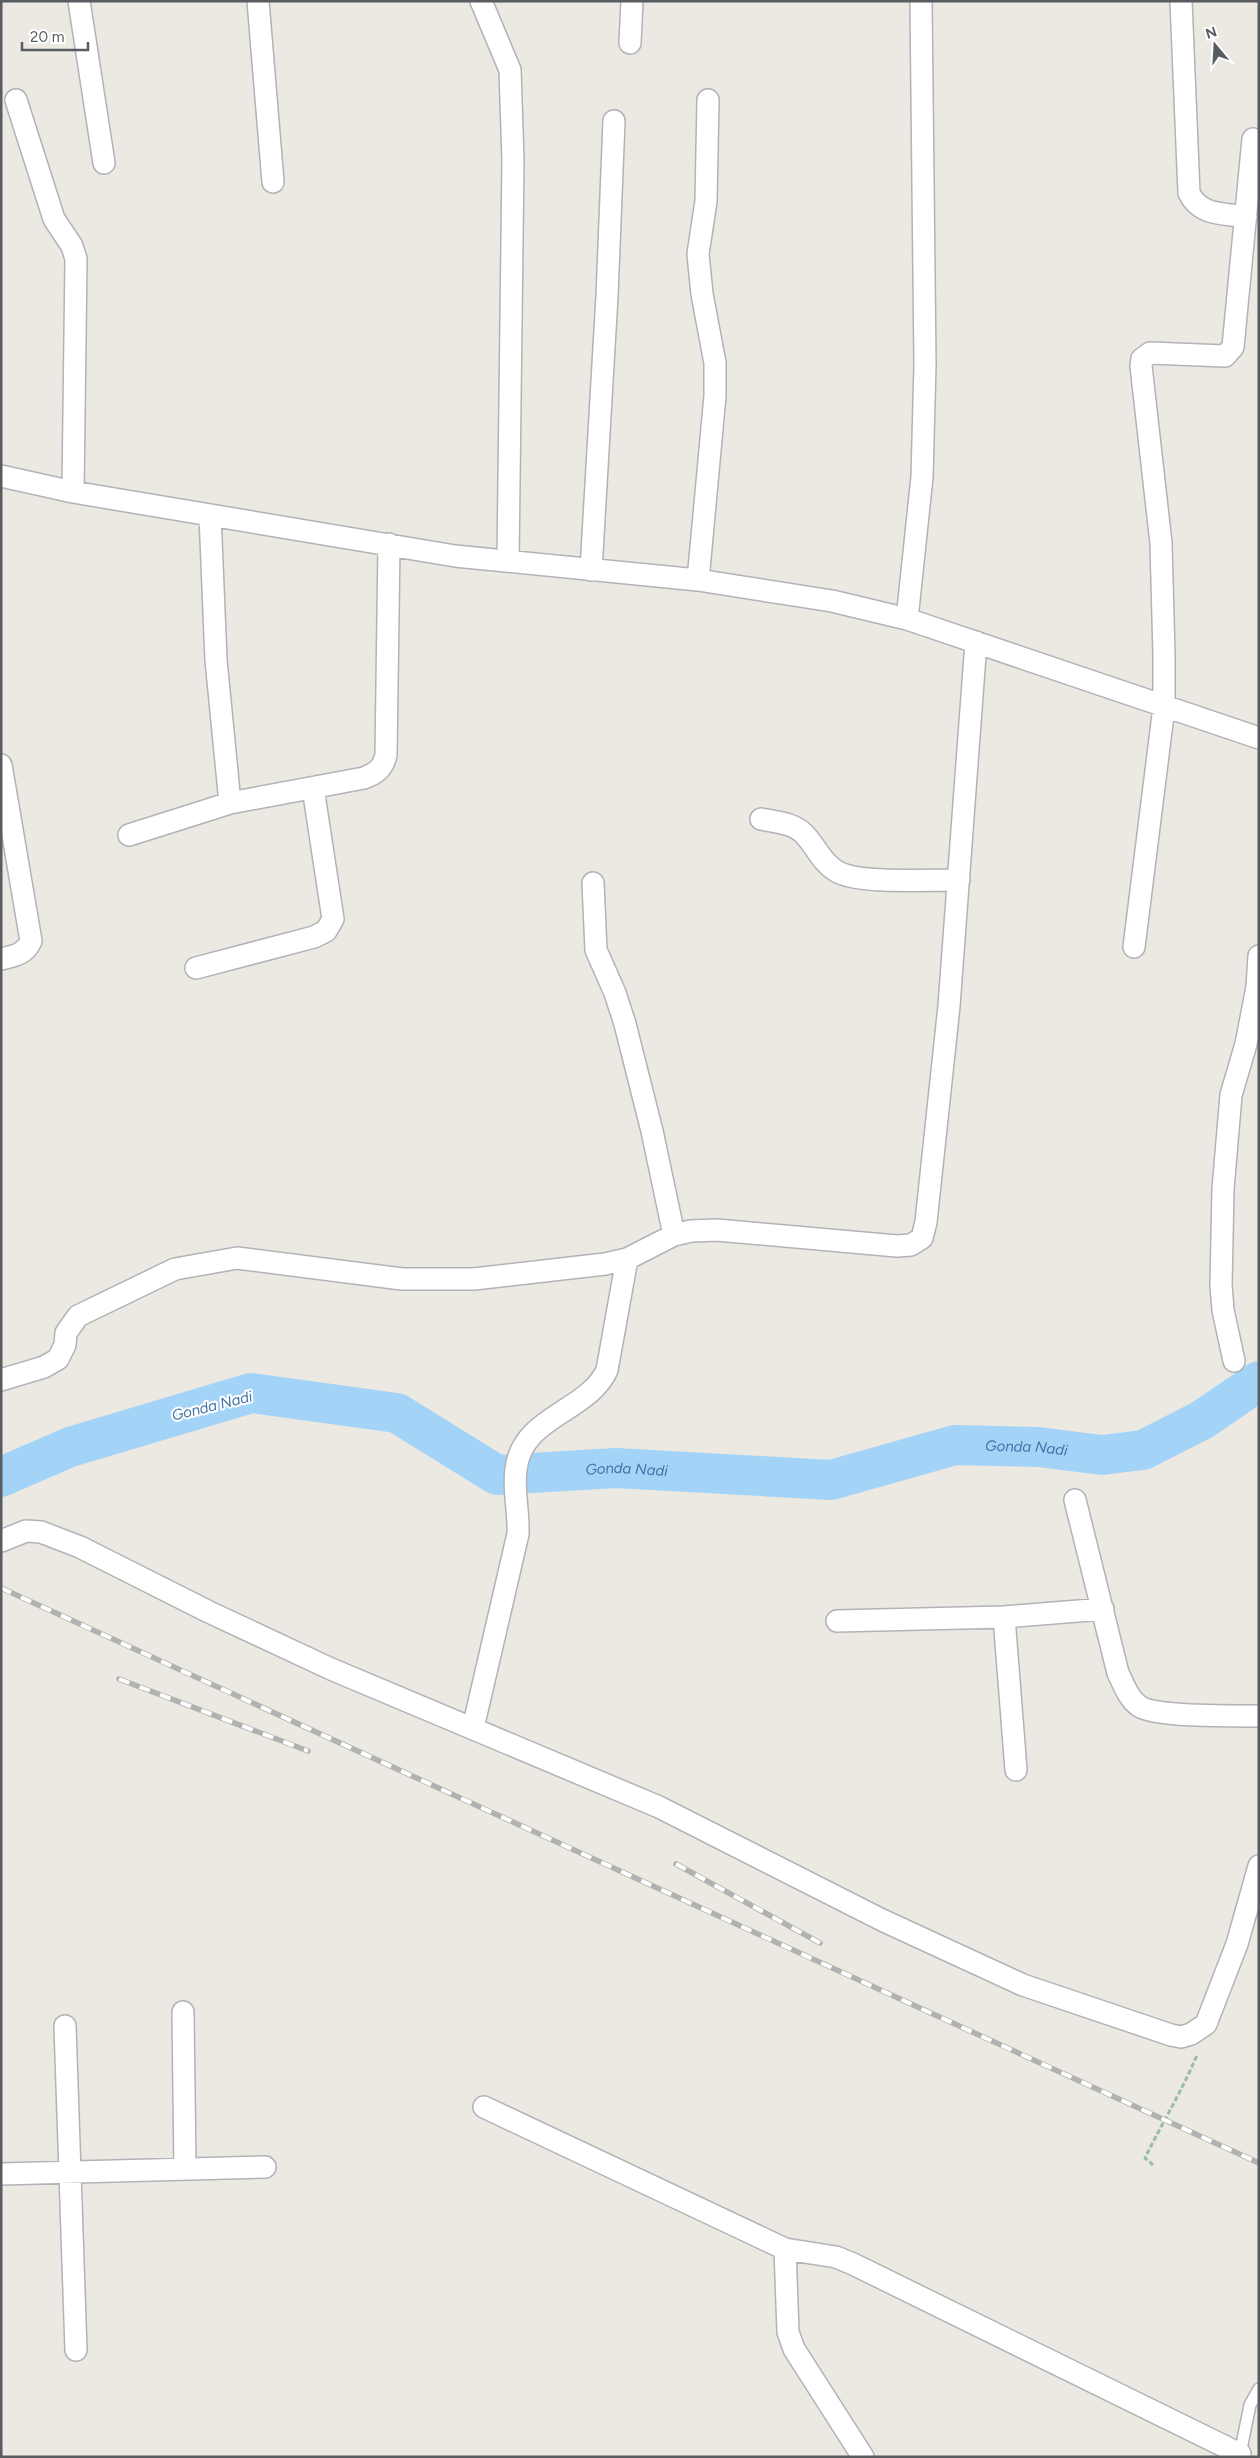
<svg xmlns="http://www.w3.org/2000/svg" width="1260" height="2458" viewBox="0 0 1260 2458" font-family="Figtree,sans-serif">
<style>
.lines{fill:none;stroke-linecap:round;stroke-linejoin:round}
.river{stroke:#a4d3f8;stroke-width:40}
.service-casing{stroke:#b1b3b8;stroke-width:14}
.minor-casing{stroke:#b1b3b8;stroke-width:24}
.path{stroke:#97bfa3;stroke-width:3;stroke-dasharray:5 2.5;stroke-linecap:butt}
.service{stroke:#fff;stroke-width:11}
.minor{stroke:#fff;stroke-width:21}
.rail-casing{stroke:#b0b1b1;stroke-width:5.5}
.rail{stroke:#fff;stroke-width:4;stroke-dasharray:11;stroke-linecap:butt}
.labels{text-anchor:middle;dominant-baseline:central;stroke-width:4;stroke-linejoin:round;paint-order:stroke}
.water-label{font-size:15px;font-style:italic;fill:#4374a8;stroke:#fff}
</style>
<rect width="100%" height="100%" fill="#ebe9e1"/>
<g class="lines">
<path class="river" id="s1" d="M 1,1477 L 70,1447 L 251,1393 L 397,1413 L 497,1475 L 616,1468 L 831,1480 L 955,1445 L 1038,1447 L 1102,1455 L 1143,1450 L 1202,1420 L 1259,1381"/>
<g class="service-casing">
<path id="service" d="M 1240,2454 L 1250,2405 L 1259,2389"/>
</g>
<g class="minor-casing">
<path id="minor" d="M 79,1 L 104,163
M 258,1 L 273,182
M 481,1 L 510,70 L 513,160 L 508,561
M 1181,1 L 1189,193 C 1200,216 1223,213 1246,217
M 630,43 L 632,1
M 16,100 L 54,219 L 72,246 L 76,259 L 73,492
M 1,476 L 73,492 L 455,556 L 698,580 L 832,601 L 907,619 L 1259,738
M 210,515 L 216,660 L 230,803
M 591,570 L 607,296 L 614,121
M 698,580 L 715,396 L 715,363 L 702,294 L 698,254 L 706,201 L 708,100
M 907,619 L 922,477 L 925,364 L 921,1
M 1,765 L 31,941 C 25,954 15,956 1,959
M 761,819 C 775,822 794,823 804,834 C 816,846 821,862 836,871 C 859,885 930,879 959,880
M 129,835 L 230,803 L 364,778 C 377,773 383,768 386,755 L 389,544
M 593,883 L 596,950 L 615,993 L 625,1024 L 652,1131 L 674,1235
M 1134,947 L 1164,707 L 1164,655 L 1161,543 L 1141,366 L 1142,359 L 1150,353 L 1225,356 L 1233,347 L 1253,139
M 196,968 L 314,937 L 326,931 L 333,919 L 313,788
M 1234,1361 L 1223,1310 L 1221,1285 L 1223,1189 L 1231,1095 L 1246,1044 L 1257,987 L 1259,956
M 1,1380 L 44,1367 L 58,1359 L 65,1345 L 66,1333 L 78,1316 L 175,1269 L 237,1258 L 402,1279 L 474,1279 L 605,1264 L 627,1259 L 674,1235 L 691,1231 L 717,1230 L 897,1246 L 911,1245 L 922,1238 L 926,1222 L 949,1006 L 976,642
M 1075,1500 L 1118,1673 C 1124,1685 1128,1698 1139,1706 C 1154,1717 1236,1716 1259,1716
M 1,1541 L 26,1531 L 41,1532 L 80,1547 L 209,1612 L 331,1669 L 659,1807 L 882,1920 L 1023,1985 L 1171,2035 L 1181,2037 L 1191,2034 L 1206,2024 L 1237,1944 L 1259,1866
M 1004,1617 L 1016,1770
M 837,1621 L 1004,1617 L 1103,1609
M 473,1728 L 518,1534 C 519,1512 513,1490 516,1469 C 522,1416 588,1412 607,1370 L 627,1259
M 183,2012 L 185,2169
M 65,2026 L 76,2350
M 484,2107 L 785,2249 L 836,2257 L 853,2264 L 1240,2454 L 1239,2457
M 1,2174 L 265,2167
M 785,2249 L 788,2332 L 794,2349 L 863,2457"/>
</g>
<path class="path" d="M 1153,2165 L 1145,2158 C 1162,2123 1182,2091 1197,2055"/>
<use href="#service" class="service"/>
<use href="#minor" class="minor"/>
<g class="rail-casing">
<path id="rail" d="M 1,1588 L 1259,2163
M 119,1679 L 308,1751
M 676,1864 L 820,1943"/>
</g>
<use href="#rail" class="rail"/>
</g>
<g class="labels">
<g class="water-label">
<text transform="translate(212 1406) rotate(-14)">Gonda Nadi</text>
<text stroke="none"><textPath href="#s1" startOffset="1064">Gonda Nadi</textPath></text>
<text stroke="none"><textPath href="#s1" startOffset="659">Gonda Nadi</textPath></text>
</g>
</g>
<rect width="1260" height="2458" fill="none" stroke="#595d61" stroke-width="5"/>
<g transform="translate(1215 45) rotate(342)" stroke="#ffffff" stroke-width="4" paint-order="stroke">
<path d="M0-4L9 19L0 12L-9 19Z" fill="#595d61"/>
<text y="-8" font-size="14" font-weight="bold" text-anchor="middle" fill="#595d61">N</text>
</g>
<path d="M22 42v8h66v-8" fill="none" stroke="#595d61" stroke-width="2.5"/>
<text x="30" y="42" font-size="15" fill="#595d61" stroke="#ffffff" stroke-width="4" paint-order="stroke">20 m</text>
</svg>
